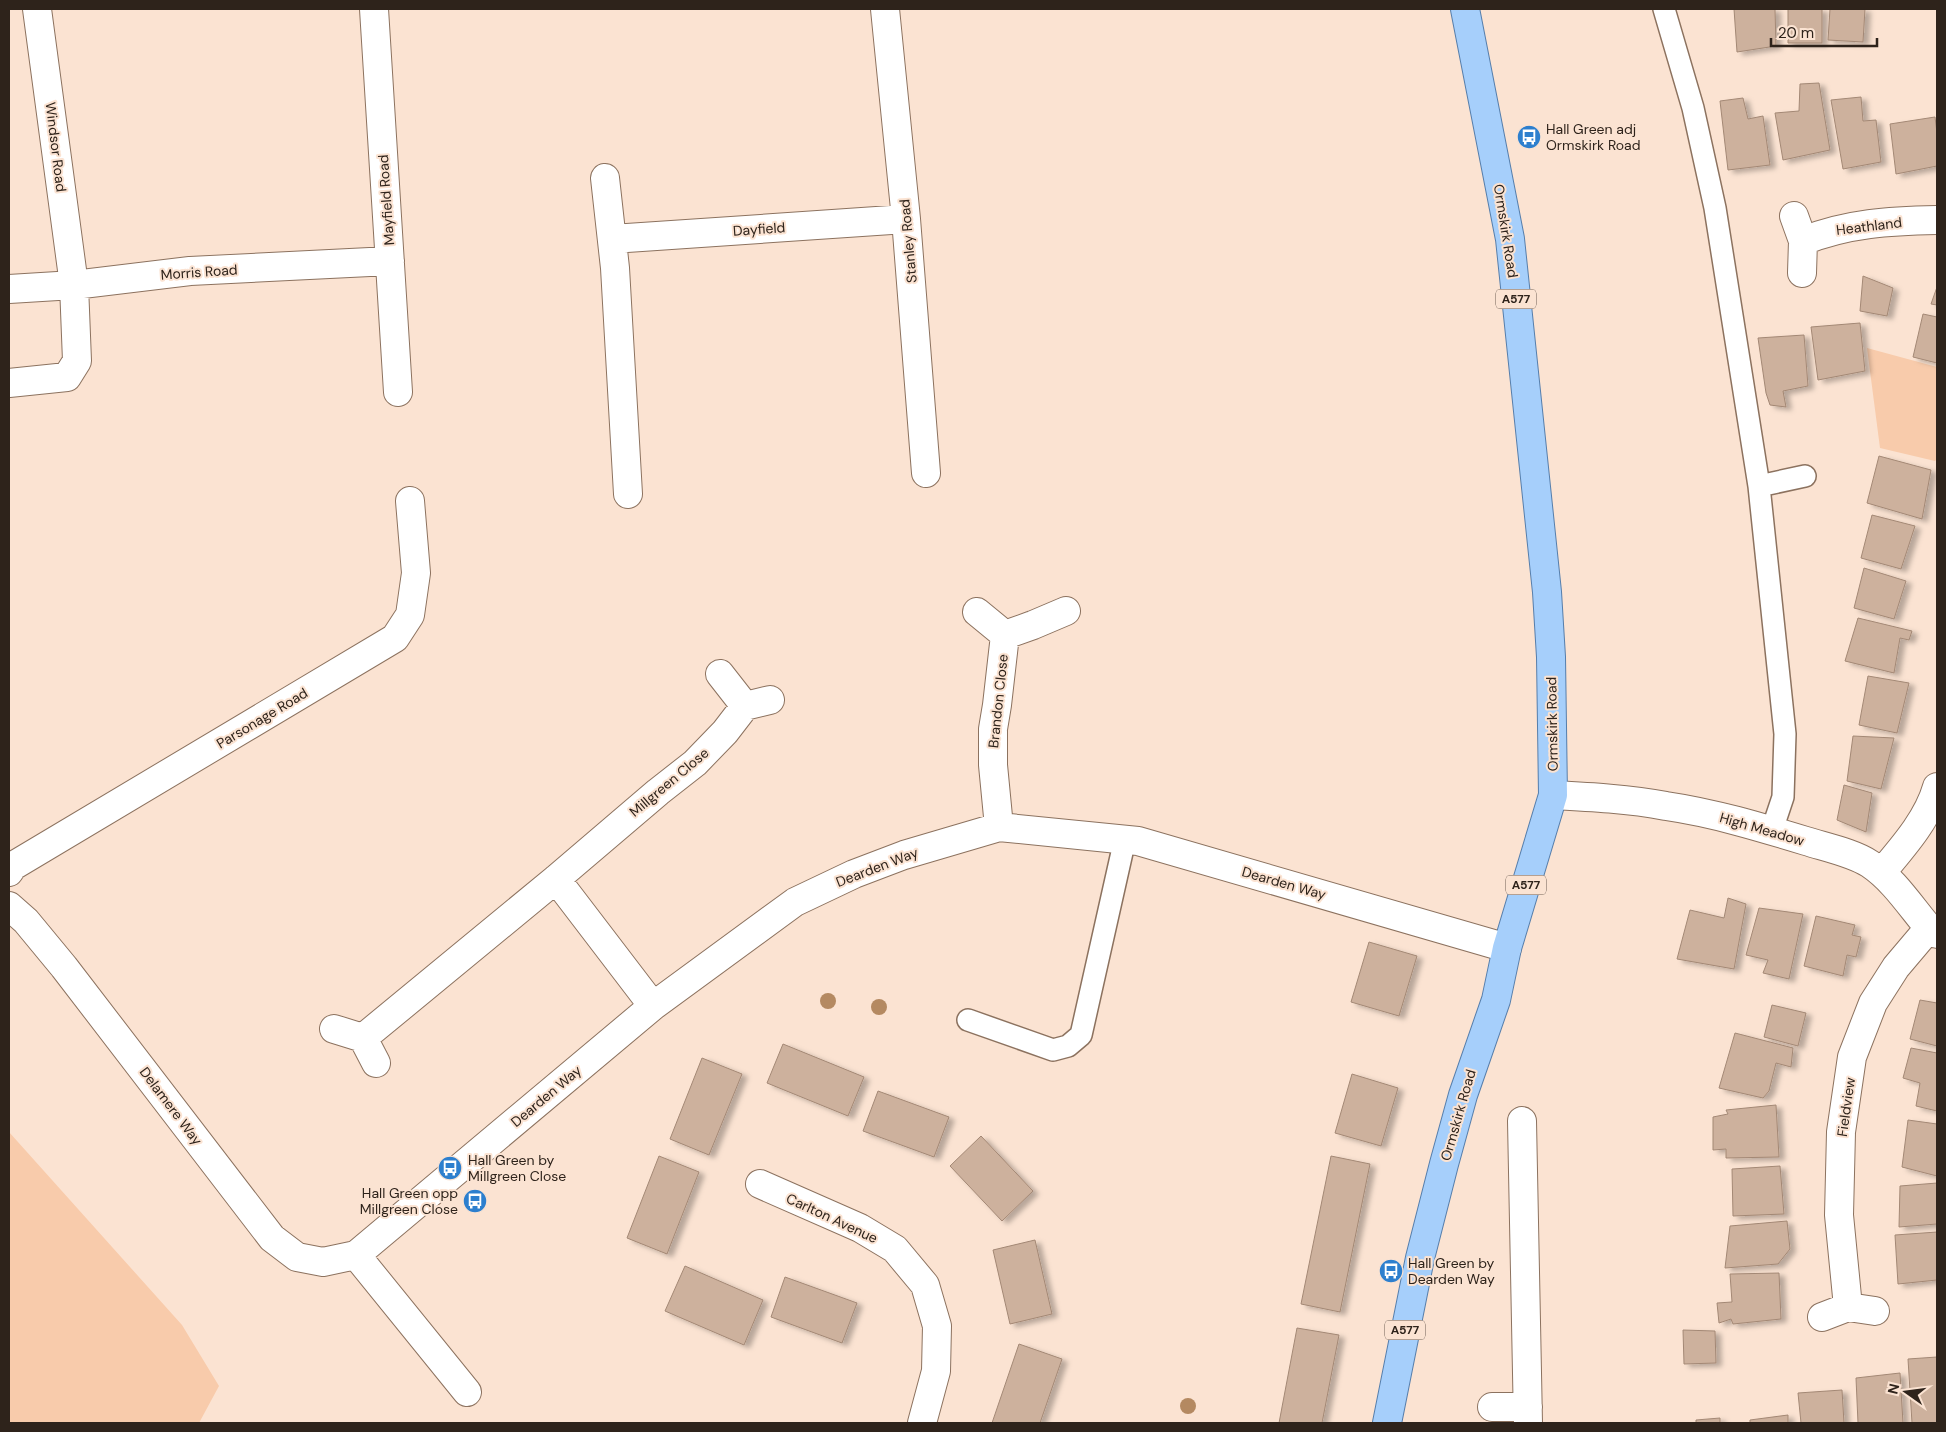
<svg xmlns="http://www.w3.org/2000/svg" width="1946" height="1432" viewBox="0 0 1946 1432" font-family="'DM Sans',sans-serif">
<style>
.green{fill:#f8cbab}
.building{fill:#cdb19d;stroke:#a38875;filter:url(#shadow)}
.lines{fill:none;stroke-linecap:round;stroke-linejoin:round}
.lane-casing{stroke:#8c725f;stroke-width:24}
.street-casing{stroke:#8c725f;stroke-width:30}
.primary-casing{stroke:#567eab;stroke-width:30}
.lane{stroke:#fff;stroke-width:21}
.street{stroke:#fff;stroke-width:28}
.primary{stroke:#a6cffb;stroke-width:28}
.tree{fill:#b48961}
.labels{text-anchor:middle;dominant-baseline:central;stroke-width:4;stroke-linejoin:round;paint-order:stroke}
.shield{fill:#fbe3d2;stroke:#6c5d52;stroke-width:1}
.shield-label{font-size:12px;font-weight:bold;fill:#2e231b}
.poi-label{font-size:14px;fill:#2e231b;stroke:#fbe3d2;text-anchor:start}
.street-label{font-size:14px;fill:#2e231b;stroke:#fbe3d2}
</style>
<defs>
<filter id="shadow"><feDropShadow dx="5.5" dy="3" stdDeviation="2.5" flood-color="#0004"/></filter>
</defs>
<rect width="100%" height="100%" fill="#fbe3d2"/>
<path class="green" d="M 1867,348 L 1937,367 L 1937,459 L 1935,461 L 1880,448 Z
M 9,1132 L 182,1325 L 219,1386 L 199,1423 L 9,1423 Z"/>
<path class="building" d="M 1734,9 L 1775,9 L 1776,46 L 1737,52 Z
M 1788,9 L 1822,9 L 1822,43 L 1788,43 Z
M 1830,9 L 1865,9 L 1863,42 L 1828,40 Z
M 1819,83 L 1830,150 L 1783,160 L 1775,113 L 1799,111 L 1800,84 Z
M 1861,97 L 1863,121 L 1876,120 L 1881,162 L 1843,169 L 1831,100 Z
M 1743,98 L 1748,119 L 1763,116 L 1770,165 L 1728,170 L 1720,101 Z
M 1935,117 L 1937,133 L 1937,166 L 1896,174 L 1890,124 Z
M 1863,276 L 1893,288 L 1887,316 L 1860,311 Z
M 1937,287 L 1937,305 L 1931,304 Z
M 1923,314 L 1937,317 L 1937,363 L 1913,357 Z
M 1860,323 L 1865,371 L 1818,380 L 1811,327 Z
M 1804,335 L 1808,386 L 1783,391 L 1786,407 L 1770,405 L 1766,393 L 1758,338 Z
M 1879,456 L 1931,470 L 1922,519 L 1867,503 Z
M 1872,515 L 1915,526 L 1901,569 L 1861,558 Z
M 1864,568 L 1906,581 L 1894,619 L 1854,608 Z
M 1858,618 L 1912,631 L 1909,640 L 1900,638 L 1894,673 L 1845,661 Z
M 1868,676 L 1909,683 L 1897,733 L 1859,725 Z
M 1853,736 L 1894,738 L 1881,789 L 1847,781 Z
M 1844,785 L 1872,793 L 1866,832 L 1837,820 Z
M 1728,898 L 1746,904 L 1734,969 L 1677,959 L 1690,910 L 1724,918 Z
M 1759,908 L 1803,914 L 1789,979 L 1763,973 L 1768,960 L 1746,955 Z
M 1816,916 L 1855,925 L 1852,935 L 1861,937 L 1856,957 L 1847,955 L 1843,976 L 1804,966 Z
M 1369,942 L 1417,956 L 1399,1016 L 1351,1002 Z
M 1920,1000 L 1937,1003 L 1937,1046 L 1910,1039 Z
M 1772,1005 L 1806,1013 L 1798,1046 L 1764,1037 Z
M 1735,1033 L 1793,1048 L 1791,1067 L 1776,1063 L 1769,1091 L 1763,1098 L 1719,1088 Z
M 783,1044 L 864,1077 L 848,1116 L 767,1083 Z
M 1911,1048 L 1937,1053 L 1937,1111 L 1916,1106 L 1920,1083 L 1903,1078 Z
M 702,1058 L 742,1074 L 709,1155 L 670,1139 Z
M 1352,1074 L 1398,1088 L 1381,1146 L 1335,1133 Z
M 878,1091 L 949,1117 L 934,1157 L 863,1131 Z
M 1776,1105 L 1779,1157 L 1726,1158 L 1726,1149 L 1713,1150 L 1713,1117 L 1728,1114 L 1726,1110 Z
M 1908,1120 L 1937,1124 L 1937,1176 L 1902,1167 Z
M 981,1136 L 1033,1191 L 1002,1221 L 950,1166 Z
M 659,1156 L 699,1172 L 667,1254 L 627,1238 Z
M 1331,1156 L 1370,1164 L 1340,1312 L 1301,1304 Z
M 1780,1166 L 1784,1214 L 1733,1216 L 1732,1169 Z
M 1937,1183 L 1937,1224 L 1899,1227 L 1900,1186 Z
M 1787,1221 L 1790,1249 L 1778,1264 L 1725,1268 L 1730,1226 Z
M 1937,1232 L 1937,1280 L 1898,1284 L 1895,1235 Z
M 1035,1240 L 1052,1314 L 1010,1324 L 993,1250 Z
M 685,1266 L 763,1300 L 744,1345 L 665,1311 Z
M 1779,1273 L 1781,1319 L 1733,1324 L 1731,1319 L 1719,1323 L 1717,1303 L 1732,1302 L 1730,1274 Z
M 785,1277 L 857,1303 L 842,1343 L 771,1317 Z
M 1297,1328 L 1339,1335 L 1322,1423 L 1279,1423 Z
M 1683,1330 L 1715,1331 L 1716,1363 L 1684,1364 Z
M 1019,1344 L 1062,1359 L 1040,1423 L 992,1423 Z
M 1937,1357 L 1937,1423 L 1912,1423 L 1908,1359 Z
M 1900,1373 L 1903,1423 L 1858,1423 L 1856,1378 Z
M 1842,1390 L 1844,1423 L 1801,1423 L 1798,1393 Z
M 1788,1415 L 1788,1423 L 1750,1423 L 1750,1420 Z
M 1720,1418 L 1720,1423 L 1696,1423 L 1696,1420 Z"/>
<g class="lines">
<g class="lane-casing">
<path id="lane" d="M 1664,9 L 1693,108 L 1715,208 L 1759,486 L 1785,734 L 1783,797 L 1772,830
M 1759,486 L 1805,476
M 968,1020 L 1053,1050 L 1068,1046 L 1081,1035 L 1125,839"/>
</g>
<g class="street-casing">
<path id="street" d="M 374,9 L 398,392
M 885,9 L 906,219 L 926,473
M 605,178 L 615,268 L 628,494
M 1794,216 L 1803,241 L 1802,273
M 612,239 L 906,219
M 1803,241 C 1848,223 1890,221 1937,220
M 9,289 L 74,285 L 190,271 L 390,261
M 9,383 L 67,377 L 77,361 L 74,285 L 37,9
M 977,612 L 1005,635
M 745,706 L 770,700
M 1553,795 C 1591,797 1629,799 1666,806 C 1714,813 1760,827 1806,841 C 1825,847 1854,853 1870,864 C 1894,880 1911,907 1929,928 L 1937,934
M 999,827 L 993,765 L 993,729 L 997,705 L 1005,635 L 1033,625 L 1066,611
M 9,872 L 13,866 L 395,638 L 410,615 L 416,573 L 410,501
M 1882,872 C 1903,847 1928,819 1937,787
M 556,879 L 653,1006
M 9,906 L 26,921 L 64,967 L 272,1238 L 297,1257 L 323,1262 L 356,1255 L 653,1006 L 795,902 L 854,874 L 904,855 L 999,827 L 1138,841 L 1507,948
M 334,1029 L 363,1038 L 376,1063
M 363,1038 L 556,879 L 658,792 L 695,763 L 725,732 L 745,706 L 720,674
M 1522,1121 L 1528,1423
M 760,1184 L 860,1228 L 895,1249 L 925,1285 L 937,1326 L 936,1371 L 922,1423
M 356,1255 L 467,1392
M 1848,1307 L 1839,1215 L 1841,1132 L 1852,1057 L 1873,1003 L 1896,967 L 1929,928
M 1822,1317 L 1848,1307 L 1875,1311
M 1492,1407 L 1528,1407"/>
</g>
<g class="primary-casing">
<path id="primary" d="M 1387,1423 L 1420,1258 L 1444,1164 L 1463,1095 L 1496,1000 L 1507,948 L 1553,795 L 1551,657 L 1547,592 L 1510,239 L 1465,9"/>
</g>
<use href="#lane" class="lane"/>
<use href="#street" class="street"/>
<use href="#primary" class="primary"/>
</g>
<g class="tree">
<circle cx="828" cy="1001" r="8"/>
<circle cx="879" cy="1007" r="8"/>
<circle cx="1188" cy="1406" r="8"/>
</g>
<defs>
<g id="bus-disc" transform="scale(1.25)"><circle r="9.5" fill="#2d7fce" stroke="#fbe3d2"/><path d="M-5-6H5V4H4V6H2V4H-2V6H-4V4H-5ZM-3.5-4V0h7V-4ZM-3.5 1.2v1.5H-2V1.2ZM2 1.2v1.5H3.5V1.2Z" fill="#fff"/></g>
</defs>
<g fill-rule="evenodd">
<use href="#bus-disc" x="1529" y="137"/>
<use href="#bus-disc" x="450" y="1168"/>
<use href="#bus-disc" x="475" y="1201"/>
<use href="#bus-disc" x="1391" y="1271"/>
</g>
<g class="labels">
<g class="shield">
<rect x="1496" y="289.5" width="40" height="19" rx="4"/>
<rect x="1506" y="875.5" width="40" height="19" rx="4"/>
<rect x="1385" y="1320.5" width="40" height="19" rx="4"/>
</g>
<g class="shield-label">
<text x="1516" y="299">A577</text>
<text x="1526" y="885">A577</text>
<text x="1405" y="1330">A577</text>
</g>
<g class="poi-label">
<text x="1546" y="129">Hall Green adj<tspan x="1546" dy="16">Ormskirk Road</tspan></text>
<text x="468" y="1160">Hall Green by<tspan x="468" dy="16">Millgreen Close</tspan></text>
<text x="458" y="1193" text-anchor="end">Hall Green opp<tspan x="458" dy="16">Millgreen Close</tspan></text>
<text x="1408" y="1263">Hall Green by<tspan x="1408" dy="16">Dearden Way</tspan></text>
</g>
<g class="street-label">
<text transform="translate(56 147) rotate(83)">Windsor Road</text>
<text transform="translate(386 200) rotate(-94)">Mayfield Road</text>
<text transform="translate(1869 226) rotate(-7)">Heathland</text>
<text transform="translate(759 229) rotate(-4)">Dayfield</text>
<text transform="translate(1506 231) rotate(81)">Ormskirk Road</text>
<text transform="translate(908 241) rotate(-95)">Stanley Road</text>
<text transform="translate(199 272) rotate(-4)">Morris Road</text>
<text transform="translate(998 701) rotate(-84)">Brandon Close</text>
<text transform="translate(262 718) rotate(-31)">Parsonage Road</text>
<text transform="translate(1552 724) rotate(-91)">Ormskirk Road</text>
<text transform="translate(669 782) rotate(-40)">Millgreen Close</text>
<text transform="translate(1762 829) rotate(16)">High Meadow</text>
<text transform="translate(877 867) rotate(-21)">Dearden Way</text>
<text transform="translate(1284 883) rotate(16)">Dearden Way</text>
<text transform="translate(546 1096) rotate(-40)">Dearden Way</text>
<text transform="translate(171 1106) rotate(53)">Delamere Way</text>
<text transform="translate(1846 1107) rotate(-82)">Fieldview</text>
<text transform="translate(1458 1115) rotate(-74)">Ormskirk Road</text>
<text transform="translate(832 1218) rotate(25)">Carlton Avenue</text>
</g>
</g>
<rect width="1946" height="1432" fill="none" stroke="#2e231b" stroke-width="20"/>
<g transform="translate(1906 1392) rotate(284)" stroke="#fbe3d2" stroke-width="4" paint-order="stroke">
<path d="M0-4L9 19L0 12L-9 19Z" fill="#2e231b"/>
<text y="-8" font-size="14" font-weight="bold" text-anchor="middle" fill="#2e231b">N</text>
</g>
<path d="M1771 38v8h106v-8" fill="none" stroke="#2e231b" stroke-width="2.5"/>
<text x="1778" y="38" font-size="15" fill="#2e231b" stroke="#fbe3d2" stroke-width="4" paint-order="stroke">20 m</text>
</svg>
